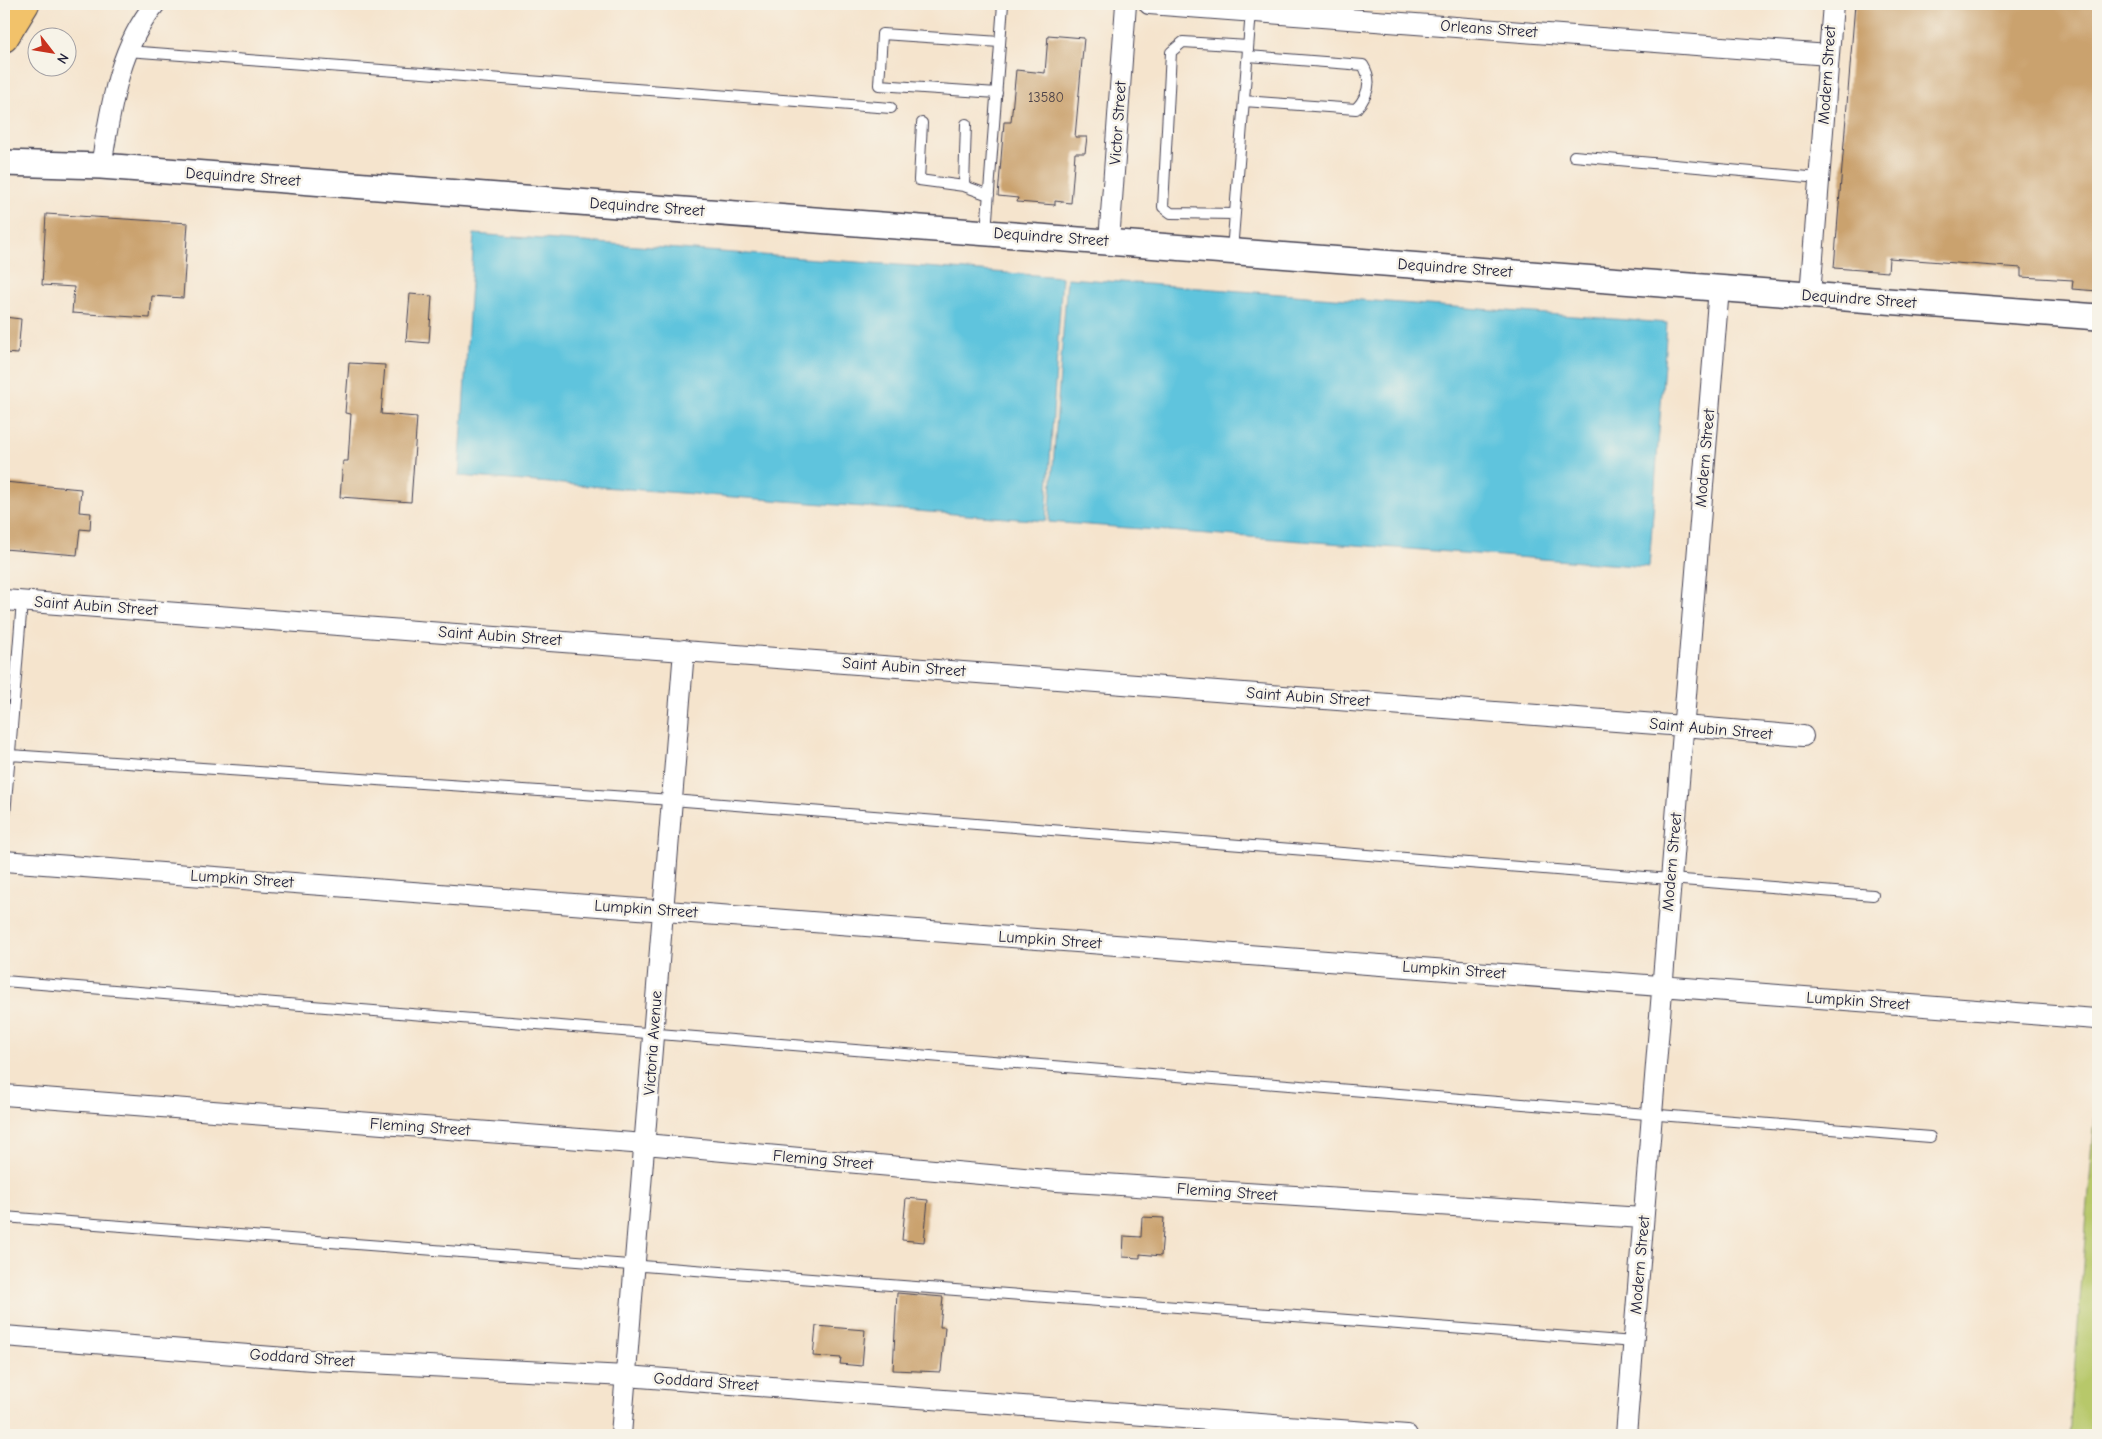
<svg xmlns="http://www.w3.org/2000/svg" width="2102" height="1439" viewBox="0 0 2102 1439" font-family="'Comic Neue',sans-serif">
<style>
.green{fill:#b7c86a;stroke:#6c7552}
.water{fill:#5fc4dd;stroke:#40738c}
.building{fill:#caa26e}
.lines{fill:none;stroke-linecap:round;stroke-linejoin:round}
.service-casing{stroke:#423f51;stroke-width:12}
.minor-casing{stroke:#423f51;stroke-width:22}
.tertiary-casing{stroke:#423f51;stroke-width:28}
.motorway-casing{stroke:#423f51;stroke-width:30}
.service{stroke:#fff;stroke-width:10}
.minor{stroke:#fff;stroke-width:20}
.tertiary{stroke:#fff;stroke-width:25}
.motorway{stroke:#f2c26a;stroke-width:28}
.labels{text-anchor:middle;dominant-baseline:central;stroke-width:5;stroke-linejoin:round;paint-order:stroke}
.number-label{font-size:14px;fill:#4c4248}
.street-label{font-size:16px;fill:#22223b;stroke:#f7f3e8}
</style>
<rect width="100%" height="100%" fill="#f7f3e8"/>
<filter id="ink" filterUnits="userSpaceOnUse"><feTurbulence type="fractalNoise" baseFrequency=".02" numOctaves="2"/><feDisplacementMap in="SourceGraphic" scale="10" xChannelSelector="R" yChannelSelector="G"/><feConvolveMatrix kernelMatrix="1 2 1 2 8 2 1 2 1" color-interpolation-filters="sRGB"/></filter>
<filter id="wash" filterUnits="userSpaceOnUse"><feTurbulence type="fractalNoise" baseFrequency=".0096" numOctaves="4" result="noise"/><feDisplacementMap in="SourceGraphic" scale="20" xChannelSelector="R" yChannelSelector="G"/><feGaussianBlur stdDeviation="1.12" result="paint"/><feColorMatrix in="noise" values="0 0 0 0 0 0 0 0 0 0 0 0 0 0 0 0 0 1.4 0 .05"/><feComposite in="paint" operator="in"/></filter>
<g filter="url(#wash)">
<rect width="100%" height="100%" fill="#f5e4cd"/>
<path class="green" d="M 2098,1080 L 2098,1435 L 2069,1435 Z"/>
<path class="water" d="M 474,234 L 1062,277 L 1046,521 L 459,476 Z
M 1067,278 L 1667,323 L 1649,567 L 1049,522 Z"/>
<g id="blocks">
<path class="building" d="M 1855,4 L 2098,4 L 2098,291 L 2072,289 L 2073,280 L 2021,277 L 2021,268 L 1889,258 L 1888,272 L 1834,268 Z
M 1048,35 L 1084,38 L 1075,137 L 1087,137 L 1085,153 L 1075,153 L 1071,203 L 1055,201 L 1055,205 L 1017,202 L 1018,198 L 998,196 L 1004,122 L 1011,122 L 1016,70 L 1045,73 Z
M 46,214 L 188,223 L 183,298 L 152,296 L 150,318 L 72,313 L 74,287 L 42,285 Z
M 410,294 L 432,296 L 429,343 L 406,341 Z
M 4,317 L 21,319 L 18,354 L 4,353 Z
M 349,363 L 385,365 L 381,414 L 417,417 L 411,502 L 340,497 L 343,461 L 348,461 L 351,414 L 345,413 Z
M 4,482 L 81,489 L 79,512 L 91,513 L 90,530 L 80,529 L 77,555 L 4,549 Z
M 906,1198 L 928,1200 L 924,1242 L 902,1240 Z
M 1142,1217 L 1164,1218 L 1161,1256 L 1140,1254 L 1140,1258 L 1123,1257 L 1124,1236 L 1141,1237 Z
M 897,1293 L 943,1297 L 940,1327 L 945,1327 L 941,1372 L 893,1370 Z
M 816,1326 L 865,1330 L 862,1366 L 840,1364 L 841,1358 L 813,1356 Z"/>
</g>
</g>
<g filter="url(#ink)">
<use href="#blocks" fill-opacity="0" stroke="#423f51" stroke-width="1"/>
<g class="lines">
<g class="service-casing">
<path id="service" d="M 127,51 L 891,108
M 997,93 L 879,85 L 882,34 L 1000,42
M 1244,101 L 1356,109 C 1368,96 1373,81 1363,65 L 1248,56
M 922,123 L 919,180 L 964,186 L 989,195
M 1574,156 L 1819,178
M 964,186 L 966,124
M 1235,214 L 1171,213 L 1163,207 L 1171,52 L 1183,42 L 1248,46
M 986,232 L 1003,4
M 1232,251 L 1251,11
M 10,755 L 672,800 L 1873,895
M 4,828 L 22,601
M 4,981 L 1930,1137
M 4,1217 L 1634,1342"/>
</g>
<g class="minor-casing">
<path id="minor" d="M 1149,4 L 1829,55
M 101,166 C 111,109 117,51 155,4
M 1109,242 L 1126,4
M 1810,295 L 1833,4
M 4,600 L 1683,726 L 1803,736
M 4,861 L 2096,1019
M 4,1095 L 645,1144 L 1057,1181 L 1643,1218
M 4,1336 L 312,1360 L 626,1376 L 1407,1435
M 621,1435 L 684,650
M 1626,1435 L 1719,288"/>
</g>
<g class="tertiary-casing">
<path id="tertiary" d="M 4,163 L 101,166 L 2098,317"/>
</g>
<g class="motorway-casing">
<path id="motorway" d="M 4,38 L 25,4"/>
</g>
<use href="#service" class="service"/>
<use href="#minor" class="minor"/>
<use href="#tertiary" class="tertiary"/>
<use href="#motorway" class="motorway"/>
</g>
</g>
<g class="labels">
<g class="number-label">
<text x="1046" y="97">13580</text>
</g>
<g class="street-label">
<text transform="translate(1489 29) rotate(4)">Orleans Street</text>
<text transform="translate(1827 75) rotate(-86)">Modern Street</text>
<text transform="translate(1118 123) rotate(-86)">Victor Street</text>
<text transform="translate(243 177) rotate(4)">Dequindre Street</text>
<text transform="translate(647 207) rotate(4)">Dequindre Street</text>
<text transform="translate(1051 237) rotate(4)">Dequindre Street</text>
<text transform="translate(1455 268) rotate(4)">Dequindre Street</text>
<text transform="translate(1859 299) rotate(4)">Dequindre Street</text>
<text transform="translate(1705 458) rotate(-85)">Modern Street</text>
<text transform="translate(96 606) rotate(4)">Saint Aubin Street</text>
<text transform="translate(500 636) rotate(4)">Saint Aubin Street</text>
<text transform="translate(904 667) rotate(4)">Saint Aubin Street</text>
<text transform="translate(1308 697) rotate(4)">Saint Aubin Street</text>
<text transform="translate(1711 729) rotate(5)">Saint Aubin Street</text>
<text transform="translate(1672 862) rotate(-85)">Modern Street</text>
<text transform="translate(242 879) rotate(4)">Lumpkin Street</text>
<text transform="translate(646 909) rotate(4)">Lumpkin Street</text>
<text transform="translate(1050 940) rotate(4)">Lumpkin Street</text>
<text transform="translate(1454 970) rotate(4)">Lumpkin Street</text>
<text transform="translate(1858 1001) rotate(4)">Lumpkin Street</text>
<text transform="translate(653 1043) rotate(-86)">Victoria Avenue</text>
<text transform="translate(420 1127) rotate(4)">Fleming Street</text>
<text transform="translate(823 1160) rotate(5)">Fleming Street</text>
<text transform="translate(1227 1192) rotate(4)">Fleming Street</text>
<text transform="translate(1640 1265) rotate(-85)">Modern Street</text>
<text transform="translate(302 1358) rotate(4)">Goddard Street</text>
<text transform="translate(706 1382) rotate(4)">Goddard Street</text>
</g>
</g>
<rect width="2102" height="1439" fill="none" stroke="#f7f3e8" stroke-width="20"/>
<g transform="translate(52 52) rotate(121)"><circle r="24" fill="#f7f3e8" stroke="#a29fa3"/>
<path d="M0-4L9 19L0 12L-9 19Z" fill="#c8321e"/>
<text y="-8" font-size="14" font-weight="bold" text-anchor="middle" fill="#22223b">N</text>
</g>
</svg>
